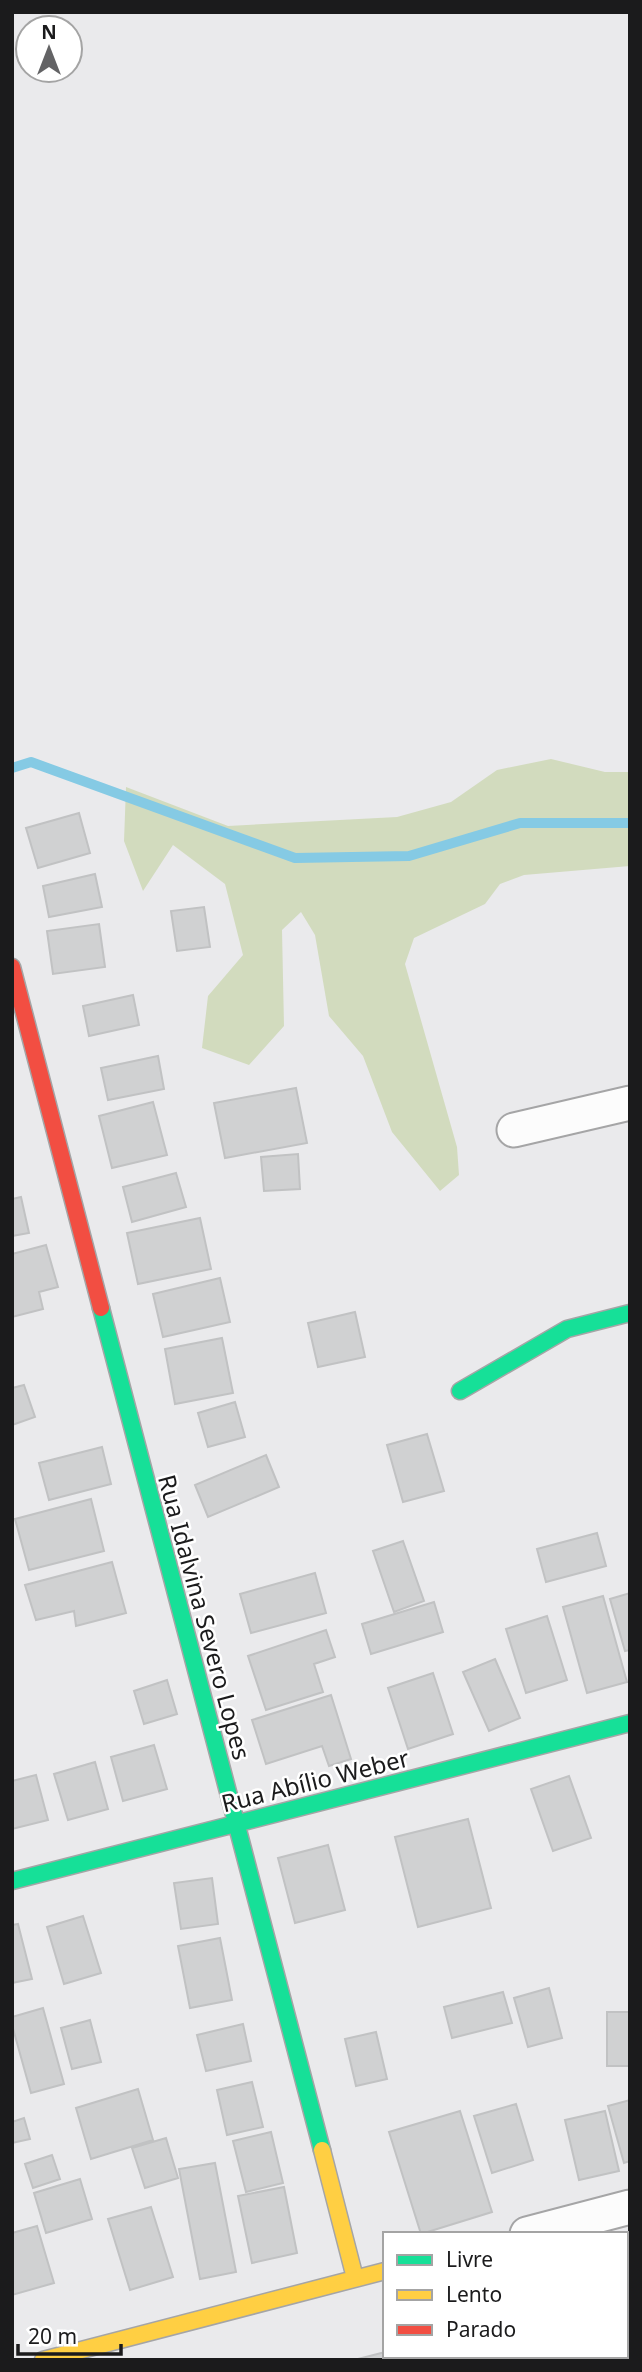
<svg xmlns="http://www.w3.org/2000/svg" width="642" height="2372" viewBox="0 0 642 2372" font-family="'Noto Sans',sans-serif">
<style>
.green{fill:#d2dbbe}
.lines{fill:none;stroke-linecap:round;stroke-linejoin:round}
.stream{stroke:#85cae4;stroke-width:10}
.building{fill:#d0d1d2;stroke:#c1c2c3;stroke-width:2}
.street-casing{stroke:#a5a5a6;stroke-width:37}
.fast-casing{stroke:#a5a5a6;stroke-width:19}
.slow-casing{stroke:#a5a5a6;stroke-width:19}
.jam-casing{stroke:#a5a5a6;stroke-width:19}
.street{stroke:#fcfcfc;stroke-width:33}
.fast{stroke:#16e098;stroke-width:16}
.slow{stroke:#ffcf43;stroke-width:16}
.jam{stroke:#f24e42;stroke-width:16}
.labels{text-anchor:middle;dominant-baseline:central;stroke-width:5;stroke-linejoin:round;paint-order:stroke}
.street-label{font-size:24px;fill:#1b1b1c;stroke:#fff}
</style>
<rect width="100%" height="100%" fill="#eaeaec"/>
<path class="green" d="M 551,759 L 605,772 L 630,772 L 630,866 L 524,875 L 500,884 L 485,904 L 414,938 L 405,964 L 457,1147 L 459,1175 L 440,1191 L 392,1132 L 363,1056 L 329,1016 L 315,935 L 301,912 L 282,930 L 284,1026 L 249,1065 L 202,1048 L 208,996 L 243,955 L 225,884 L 173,845 L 143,891 L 124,841 L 126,787 L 228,826 L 397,817 L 451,802 L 497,770 Z"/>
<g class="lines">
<path class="stream" d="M 12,768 L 31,762 L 295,858 L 409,856 L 520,823 L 630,823"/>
</g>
<path class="building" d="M 79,813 L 90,853 L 38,868 L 26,828 Z
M 95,874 L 102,907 L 49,917 L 43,886 Z
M 204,907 L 210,947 L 177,951 L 171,911 Z
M 99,924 L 105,967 L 53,974 L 47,931 Z
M 133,995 L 139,1025 L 89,1036 L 83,1006 Z
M 158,1056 L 164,1089 L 108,1100 L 101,1068 Z
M 296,1088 L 307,1143 L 225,1158 L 214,1103 Z
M 153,1102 L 167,1155 L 112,1168 L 99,1116 Z
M 298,1154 L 300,1189 L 264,1191 L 261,1157 Z
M 176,1173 L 186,1207 L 132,1222 L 123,1187 Z
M 21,1197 L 29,1233 L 12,1236 L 12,1199 Z
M 200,1218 L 211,1269 L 138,1284 L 127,1233 Z
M 46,1245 L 58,1287 L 39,1292 L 43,1309 L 12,1317 L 12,1254 Z
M 220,1278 L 230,1322 L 163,1337 L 153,1294 Z
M 355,1312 L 365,1357 L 318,1367 L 308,1323 Z
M 222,1338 L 233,1393 L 175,1404 L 165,1349 Z
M 24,1385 L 35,1417 L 12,1425 L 12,1388 Z
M 235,1402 L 245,1437 L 208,1447 L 198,1413 Z
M 427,1434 L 444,1491 L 403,1502 L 387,1445 Z
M 102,1447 L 111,1484 L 49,1500 L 39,1463 Z
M 266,1455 L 279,1487 L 208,1517 L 195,1485 Z
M 91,1499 L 104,1551 L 29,1570 L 15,1519 Z
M 597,1533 L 606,1566 L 546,1582 L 537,1549 Z
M 403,1541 L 424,1601 L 394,1612 L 373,1551 Z
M 112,1562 L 126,1613 L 76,1626 L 74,1611 L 36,1620 L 25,1585 Z
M 315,1573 L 326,1613 L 251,1633 L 240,1594 Z
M 630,1593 L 630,1650 L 625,1651 L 610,1599 Z
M 603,1596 L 627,1682 L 587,1693 L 563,1607 Z
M 434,1602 L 443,1632 L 371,1654 L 362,1624 Z
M 547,1616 L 567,1680 L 526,1693 L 506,1629 Z
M 326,1630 L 335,1657 L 314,1664 L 323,1692 L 266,1710 L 248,1656 Z
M 495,1659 L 520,1718 L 489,1731 L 463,1672 Z
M 433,1673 L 453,1734 L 408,1749 L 388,1688 Z
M 167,1680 L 177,1714 L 144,1724 L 134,1691 Z
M 331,1695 L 351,1759 L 329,1766 L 322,1746 L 266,1764 L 252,1720 Z
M 154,1745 L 167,1789 L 123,1801 L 111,1757 Z
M 95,1762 L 108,1809 L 68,1820 L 54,1774 Z
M 36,1775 L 48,1820 L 12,1829 L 12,1781 Z
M 569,1776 L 591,1838 L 553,1851 L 531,1789 Z
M 468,1819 L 491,1908 L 418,1927 L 395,1837 Z
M 328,1845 L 345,1910 L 295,1923 L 278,1858 Z
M 212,1878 L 218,1924 L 181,1929 L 174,1883 Z
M 83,1916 L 101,1973 L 64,1984 L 47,1927 Z
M 18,1924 L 32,1979 L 12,1983 L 12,1925 Z
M 220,1938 L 232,2000 L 190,2008 L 178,1946 Z
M 549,1988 L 562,2038 L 528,2047 L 514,1998 Z
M 503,1992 L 512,2023 L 452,2038 L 444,2007 Z
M 43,2008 L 64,2084 L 31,2093 L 12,2025 L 12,2017 Z
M 607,2012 L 630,2012 L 630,2066 L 607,2066 Z
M 90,2020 L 101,2062 L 72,2069 L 61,2028 Z
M 243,2024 L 251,2061 L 206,2071 L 197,2035 Z
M 376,2032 L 387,2079 L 356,2086 L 345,2039 Z
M 252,2082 L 263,2127 L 227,2135 L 217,2090 Z
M 138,2089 L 153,2140 L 91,2159 L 76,2108 Z
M 630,2100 L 630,2161 L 624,2163 L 608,2106 Z
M 516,2104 L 533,2160 L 492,2173 L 474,2116 Z
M 460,2111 L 492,2212 L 421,2234 L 389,2132 Z
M 605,2111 L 619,2171 L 579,2180 L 565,2120 Z
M 24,2118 L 30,2139 L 12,2143 L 12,2122 Z
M 271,2132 L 283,2183 L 246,2192 L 233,2141 Z
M 166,2138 L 178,2178 L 145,2188 L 132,2148 Z
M 52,2155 L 60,2179 L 33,2188 L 25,2164 Z
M 215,2163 L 236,2272 L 200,2279 L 179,2169 Z
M 80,2179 L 92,2219 L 46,2233 L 34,2193 Z
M 284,2187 L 297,2253 L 252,2263 L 238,2196 Z
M 151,2207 L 173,2277 L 130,2290 L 108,2219 Z
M 37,2226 L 54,2283 L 12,2295 L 12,2233 Z
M 630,2272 L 630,2360 L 608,2360 L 607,2356 L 626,2356 L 626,2273 Z
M 385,2352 L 385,2356 L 390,2356 L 390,2360 L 354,2360 Z
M 471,2356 L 526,2356 L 527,2360 L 472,2360 Z"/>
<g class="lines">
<g class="street-casing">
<path id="street" d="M 514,1130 L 630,1103
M 527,2234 L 630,2207"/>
</g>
<g class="fast-casing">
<path id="fast" d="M 101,1308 L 322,2150
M 460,1391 L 567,1329 L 630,1313
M 12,1881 L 630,1723"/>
</g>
<g class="slow-casing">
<path id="slow" d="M 322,2150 L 355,2278
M 43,2360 L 385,2271"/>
</g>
<g class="jam-casing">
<path id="jam" d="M 12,967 L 101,1308"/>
</g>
<use href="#street" class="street"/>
<use href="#fast" class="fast"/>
<use href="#slow" class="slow"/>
<use href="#jam" class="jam"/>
</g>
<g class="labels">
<g class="street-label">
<text transform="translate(205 1617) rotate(75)">Rua Idalvina Severo Lopes</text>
<text transform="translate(315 1780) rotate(-14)">Rua Abílio Weber</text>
</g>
</g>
<rect width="642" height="2372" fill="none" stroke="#1b1b1c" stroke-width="28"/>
<rect x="383" y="2232" width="245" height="126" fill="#ffffff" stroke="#a4a4a4" stroke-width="2"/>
<rect x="397" y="2255" width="35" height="10" fill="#16e098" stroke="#a4a4a4" stroke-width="2"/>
<text x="446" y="2267" font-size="21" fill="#1b1b1c">Livre</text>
<rect x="397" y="2290" width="35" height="10" fill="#ffcf43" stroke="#a4a4a4" stroke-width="2"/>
<text x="446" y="2302" font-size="21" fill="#1b1b1c">Lento</text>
<rect x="397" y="2325" width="35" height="10" fill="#f24e42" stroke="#a4a4a4" stroke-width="2"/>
<text x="446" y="2337" font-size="21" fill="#1b1b1c">Parado</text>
<g transform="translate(49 49)"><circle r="33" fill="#ffffff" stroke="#a4a4a4" stroke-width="2"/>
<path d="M0-5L12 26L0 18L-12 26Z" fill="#636365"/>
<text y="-10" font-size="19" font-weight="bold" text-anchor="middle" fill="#1b1b1c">N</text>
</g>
<path d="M18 2344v10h103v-10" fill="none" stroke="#1b1b1c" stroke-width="3.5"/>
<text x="28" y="2344" font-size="21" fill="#1b1b1c" stroke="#ffffff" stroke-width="5" paint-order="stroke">20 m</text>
</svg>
